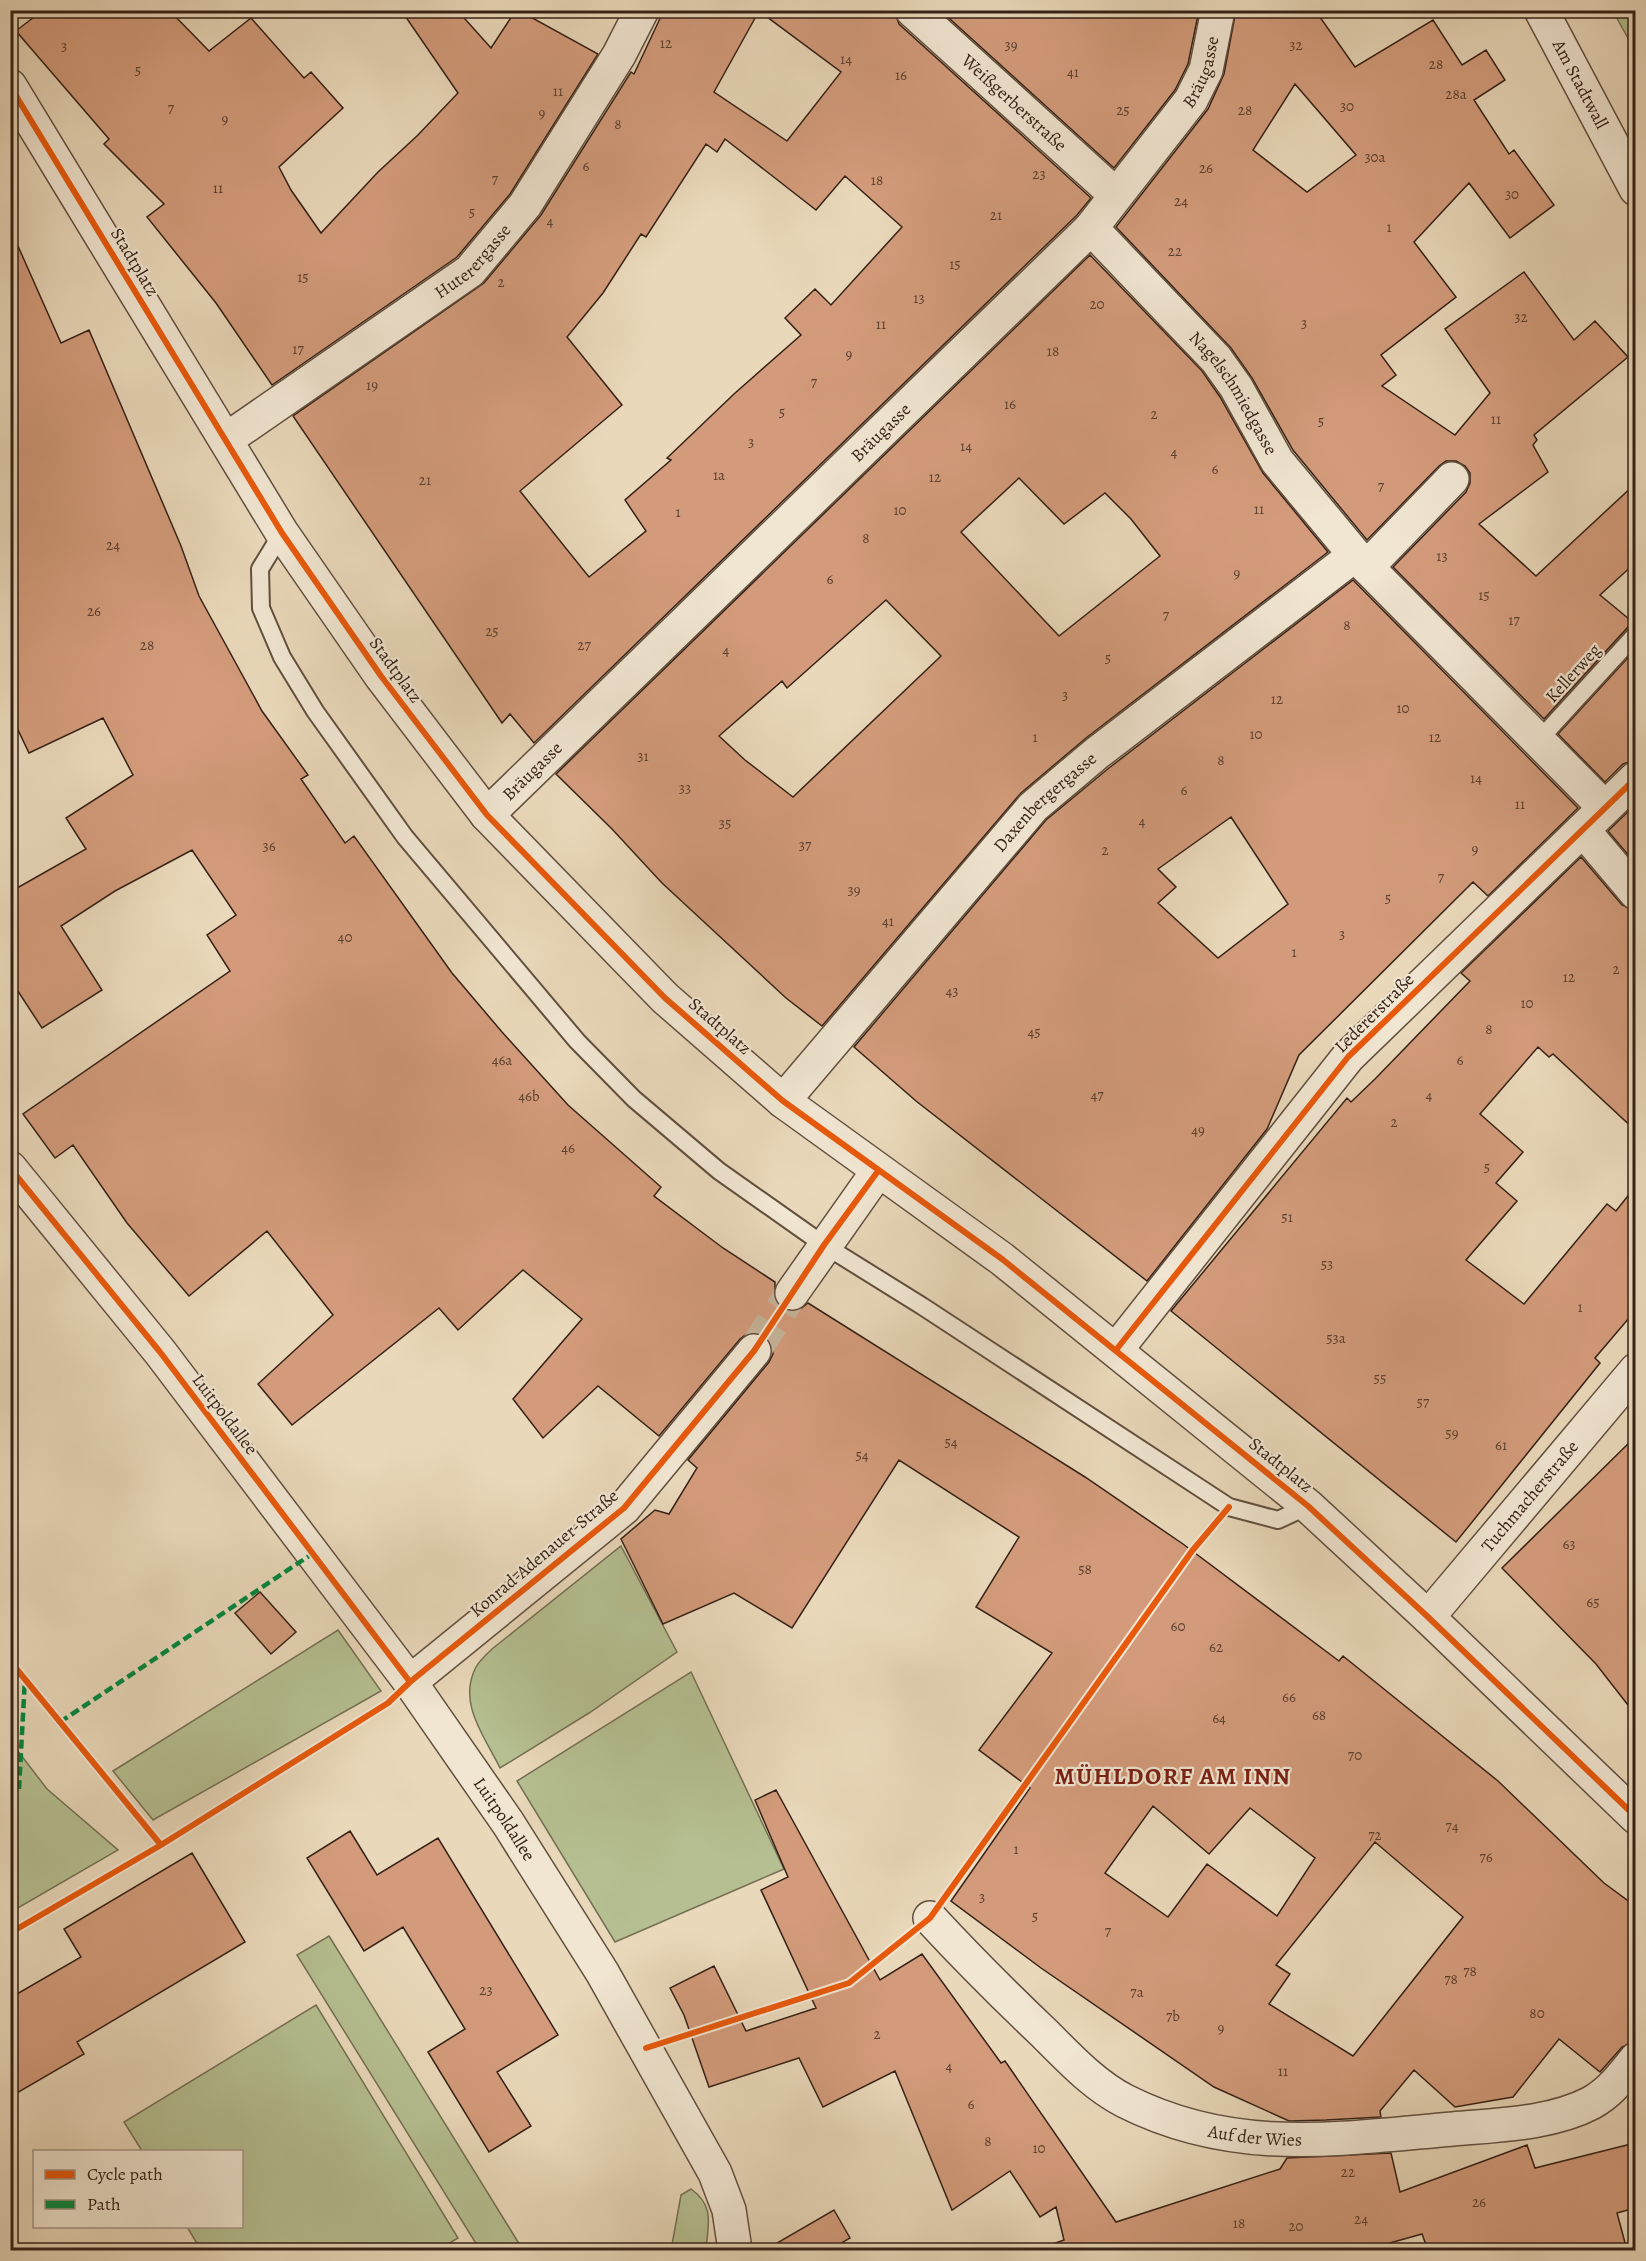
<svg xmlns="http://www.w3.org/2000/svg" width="1646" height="2261" viewBox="0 0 1646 2261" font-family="Alegreya,serif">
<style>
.green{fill:#b5bf91;stroke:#757054;stroke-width:1.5}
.building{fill:#d39b7b;stroke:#352116;stroke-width:1.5;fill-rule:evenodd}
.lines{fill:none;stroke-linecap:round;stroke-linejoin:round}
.street-tunnel{stroke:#c5b399;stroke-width:33;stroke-dasharray:33 16;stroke-linecap:butt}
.lane-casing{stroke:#624f3f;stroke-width:20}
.street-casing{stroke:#624f3f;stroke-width:36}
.lane{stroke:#f1e6d2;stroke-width:16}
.street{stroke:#f1e6d2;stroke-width:33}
.quiet{stroke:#00873e;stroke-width:4.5;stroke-dasharray:9 4.5;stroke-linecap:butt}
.cycleway-casing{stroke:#f1e6d2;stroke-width:10}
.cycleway{stroke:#e8590c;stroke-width:6}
.labels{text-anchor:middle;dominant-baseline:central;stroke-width:4.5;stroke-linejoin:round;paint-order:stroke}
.number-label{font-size:15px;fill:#5c402f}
.street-label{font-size:18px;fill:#352116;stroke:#f1e6d2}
.district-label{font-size:24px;font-weight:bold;letter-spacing:1.5px;fill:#7a1f14;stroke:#f1e6d2}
</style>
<rect width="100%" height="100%" fill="#e9d8ba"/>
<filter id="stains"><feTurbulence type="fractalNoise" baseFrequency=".00333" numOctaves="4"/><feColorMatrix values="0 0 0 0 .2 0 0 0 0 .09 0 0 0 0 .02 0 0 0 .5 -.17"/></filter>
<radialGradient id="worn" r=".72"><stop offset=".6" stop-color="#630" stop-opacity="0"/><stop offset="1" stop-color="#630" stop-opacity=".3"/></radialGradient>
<path class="green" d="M 1613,11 L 1635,11 L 1635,51 Z
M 621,1546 L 677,1652 L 589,1713 L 500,1768 C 485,1737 457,1703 476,1667 C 480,1660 487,1654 492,1649 Z
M 338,1630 L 381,1691 L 153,1820 L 113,1771 Z
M 691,1672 L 784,1869 L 615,1942 L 517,1781 Z
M 11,1742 L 47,1789 L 118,1850 L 11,1912 Z
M 329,1936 L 523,2250 L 480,2250 L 297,1955 Z
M 316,2005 L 458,2238 L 438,2250 L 201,2250 L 187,2227 L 242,2226 L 242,2152 L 142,2151 L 124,2122 Z
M 691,2189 C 715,2206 708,2224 706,2250 L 671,2250 L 681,2195 Z"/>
<path class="building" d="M 43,10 L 169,10 L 209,51 L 251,18 L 304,78 L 311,72 L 343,108 L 279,167 L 291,190 L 321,233 L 378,172 L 418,135 L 458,93 L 401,10 L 457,10 L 491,48 L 516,10 L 518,10 L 598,54 L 510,194 L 457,257 L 272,385 L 216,303 L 147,217 L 164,204 L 104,144 L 109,139 L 16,31 Z
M 664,10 L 894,10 L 899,24 L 1091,198 L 1077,215 L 534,743 L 510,714 L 502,723 L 293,416 L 484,283 L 541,215 L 631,72 L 634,74 ZM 759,11 L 841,72 L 787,141 L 714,92 ZM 725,139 L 816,210 L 845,176 L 902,227 L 831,305 L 815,289 L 785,318 L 801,335 L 734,394 L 667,458 L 671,460 L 625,500 L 646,531 L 589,577 L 520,491 L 622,405 L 567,337 L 603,293 L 641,234 L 646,237 L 706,144 L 717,152 Z
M 940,10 L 1199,10 L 1188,64 L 1175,90 L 1114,168 Z
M 1236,10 L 1315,10 L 1355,67 L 1433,20 L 1462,65 L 1486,50 L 1505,80 L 1474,100 L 1509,154 L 1514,150 L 1554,205 L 1510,238 L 1469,183 L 1414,242 L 1456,297 L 1381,355 L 1396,375 L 1382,386 L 1455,435 L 1490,393 L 1445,329 L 1524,272 L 1574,340 L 1595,321 L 1628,357 L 1534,435 L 1537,440 L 1533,445 L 1548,472 L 1479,524 L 1536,576 L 1635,484 L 1635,563 L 1600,595 L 1635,624 L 1628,627 L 1544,719 L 1393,567 L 1466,492 L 1470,483 L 1470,473 L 1465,466 L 1456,461 L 1446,461 L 1439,466 L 1367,540 L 1293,450 L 1252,378 L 1231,348 L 1116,227 L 1208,109 L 1224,74 ZM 1295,84 L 1356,155 L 1307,192 L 1253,150 Z
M 10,228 L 61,343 L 89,330 L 181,546 L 199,596 L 262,711 L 308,775 L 301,779 L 345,843 L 354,836 L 452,973 L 502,1032 L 568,1105 L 661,1187 L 654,1196 L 723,1248 L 775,1282 L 775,1300 L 781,1308 L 790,1312 L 799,1310 L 808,1303 L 1085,1477 L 1183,1544 L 1339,1661 L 1343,1656 L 1498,1781 L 1604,1883 L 1635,1906 L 1635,2041 L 1622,2047 L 1600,2072 L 1559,2039 L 1513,2097 L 1455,2107 L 1414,2070 L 1380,2111 L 1381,2117 L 1326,2120 L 1289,2121 L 1214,2087 L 1041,1968 L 951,1901 L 1030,1788 L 979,1750 L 1052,1653 L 976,1607 L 1019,1537 L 899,1460 L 792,1628 L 734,1593 L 663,1624 L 621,1539 L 655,1510 L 669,1514 L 697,1468 L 688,1460 L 769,1362 L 773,1354 L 772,1345 L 765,1336 L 757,1332 L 748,1333 L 740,1339 L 659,1436 L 598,1386 L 543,1438 L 513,1399 L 582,1319 L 523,1270 L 458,1330 L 439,1308 L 292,1425 L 258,1384 L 333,1315 L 267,1231 L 189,1296 L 127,1223 L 73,1145 L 55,1158 L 23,1114 L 230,971 L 207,935 L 236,915 L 192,850 L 115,891 L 61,926 L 102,990 L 42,1028 L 10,979 L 10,892 L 86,849 L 66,818 L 133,775 L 103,718 L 29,753 L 10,713 ZM 1153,1806 L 1209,1854 L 1250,1808 L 1315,1858 L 1277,1916 L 1207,1864 L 1168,1917 L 1105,1873 ZM 1375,1842 L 1463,1917 L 1353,2056 L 1269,2004 L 1290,1974 L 1276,1965 Z
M 1090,255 L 1202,371 L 1220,397 L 1263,473 L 1328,552 L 1086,738 L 1021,793 L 822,1026 L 786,998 L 662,883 L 612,829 L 556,774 ZM 1019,478 L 1064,524 L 1105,493 L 1131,519 L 1160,556 L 1059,636 L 961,532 ZM 886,600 L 941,656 L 793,797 L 745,760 L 719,736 L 782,681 L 787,688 Z
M 1353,580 L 1578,808 L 1488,896 L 1473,882 L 1299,1055 L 1267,1129 L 1147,1281 L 916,1101 L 854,1047 L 1046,820 L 1109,768 ZM 1231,817 L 1288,904 L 1218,958 L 1158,903 L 1176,887 L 1158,869 Z
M 1635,650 L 1635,760 L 1623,764 L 1605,782 L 1558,734 Z
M 1635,805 L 1635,863 L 1608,831 Z
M 1581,857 L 1622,905 L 1635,911 L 1635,1130 L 1553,1054 L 1549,1057 L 1538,1047 L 1480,1114 L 1523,1152 L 1496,1183 L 1517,1201 L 1466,1260 L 1524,1304 L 1607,1204 L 1616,1211 L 1635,1187 L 1635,1311 L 1595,1358 L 1600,1363 L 1456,1542 L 1171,1311 L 1347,1098 L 1351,1102 L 1375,1079 L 1470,981 L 1461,973 Z
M 1635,1437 L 1635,1714 L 1596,1664 L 1502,1568 Z
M 260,1592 L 296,1632 L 271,1654 L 235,1613 Z
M 776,1790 L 880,1980 L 922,1954 L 1001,2063 L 1005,2061 L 1116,2222 L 1280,2169 L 1287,2158 L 1391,2153 L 1400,2192 L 1527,2145 L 1535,2168 L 1635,2143 L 1635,2208 L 1617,2213 L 1627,2250 L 1428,2250 L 1422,2234 L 1365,2250 L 1051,2250 L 1050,2245 L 1064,2240 L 1056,2207 L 1040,2217 L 1010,2171 L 952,2210 L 895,2071 L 823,2107 L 799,2058 L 709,2087 L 684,2015 L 670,1988 L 714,1966 L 746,2031 L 816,2008 L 761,1890 L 788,1877 L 755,1800 Z
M 350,1831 L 377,1875 L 438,1838 L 558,2035 L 497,2072 L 531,2126 L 489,2152 L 428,2052 L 465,2029 L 403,1927 L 364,1951 L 307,1858 Z
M 192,1853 L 245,1942 L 77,2042 L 84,2054 L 10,2097 L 10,1998 L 81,1957 L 64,1929 Z
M 834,2210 L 850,2238 L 830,2250 L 765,2250 Z"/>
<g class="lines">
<path class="street-tunnel" d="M 754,1351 L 792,1293"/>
<g class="lane-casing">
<path id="lane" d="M 282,533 L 260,569 L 261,608 L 282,657 L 315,711 L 405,837 L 577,1041 L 634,1099 L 719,1171 L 824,1245 L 922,1306 L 1229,1507 L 1278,1520 L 1308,1506
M 1539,740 L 1636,634"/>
</g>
<g class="street-casing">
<g id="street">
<path id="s1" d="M 912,10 L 1116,195"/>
<path id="s2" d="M 1541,10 L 1636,189"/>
<path d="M 10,86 L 282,533 L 381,676 L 487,815 L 665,998 L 783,1101 L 1002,1259 L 1308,1506 L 1428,1617 L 1636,1817"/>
<path id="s3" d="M 1091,228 L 1216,359 L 1236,387 L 1277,461 L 1355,555 L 1604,807"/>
<path id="s4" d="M 227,439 L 470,271 L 525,205 L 619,55 L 642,10"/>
<path d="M 1367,567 L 1452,479"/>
<path id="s5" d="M 487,815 L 1091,228 L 1191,100 L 1206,70 L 1218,10"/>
<path d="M 1583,830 L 1636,893"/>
<path id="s6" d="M 783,1101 L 1033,807 L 1097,753 L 1355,555"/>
<path id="s7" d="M 10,1168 L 160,1352 L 410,1682 L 508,1823 L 602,1972 L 715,2173 L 729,2210 L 735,2250"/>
<path d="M 792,1293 L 878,1171"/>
<path d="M 1116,1350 L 1348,1057 L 1636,778"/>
<path id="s8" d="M 1428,1617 L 1636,1370"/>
<path d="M 410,1682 L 624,1508 L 754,1351"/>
<path id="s9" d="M 930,1918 C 967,1958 1005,1996 1045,2034 C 1069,2058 1094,2085 1125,2101 C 1234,2156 1337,2139 1453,2129 C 1497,2125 1551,2124 1591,2103 C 1611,2092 1622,2076 1636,2059"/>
</g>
</g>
<use href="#lane" class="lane"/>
<use href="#street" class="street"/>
<path class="quiet" d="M 60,1722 L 312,1554
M 19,1789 L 25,1678"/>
<g class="cycleway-casing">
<path id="cycleway" d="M 10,86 L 282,533 L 381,676 L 487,815 L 665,998 L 783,1101 L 1002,1259 L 1308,1506 L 1428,1617 L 1636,1817
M 10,1168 L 160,1352 L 410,1682
M 1116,1350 L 1348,1057 L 1636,778
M 10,1661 L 161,1845
M 10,1933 L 161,1845 L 388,1703 L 410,1682 L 624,1508 L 754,1351 L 824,1245 L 878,1171
M 646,2048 L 849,1983 L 930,1918 L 1192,1551 L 1229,1507"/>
</g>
<use href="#cycleway" class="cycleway"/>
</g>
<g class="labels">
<g class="number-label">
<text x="666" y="43">12</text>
<text x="1011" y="45">39</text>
<text x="1296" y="45">32</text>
<text x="64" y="46">3</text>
<text x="846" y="59">14</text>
<text x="1436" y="64">28</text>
<text x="138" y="70">5</text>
<text x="1073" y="72">41</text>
<text x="901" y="75">16</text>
<text x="558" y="91">11</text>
<text x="1456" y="94">28a</text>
<text x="1347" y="106">30</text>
<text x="171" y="108">7</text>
<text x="1123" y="110">25</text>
<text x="1245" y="110">28</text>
<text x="542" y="113">9</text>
<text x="225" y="119">9</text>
<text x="618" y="124">8</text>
<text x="1375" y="157">30a</text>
<text x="586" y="166">6</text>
<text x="1206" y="168">26</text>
<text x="1039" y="174">23</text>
<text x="495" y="179">7</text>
<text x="877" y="180">18</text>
<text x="218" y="188">11</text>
<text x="1512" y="194">30</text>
<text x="1181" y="201">24</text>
<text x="472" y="212">5</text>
<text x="996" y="215">21</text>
<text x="550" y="221">4</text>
<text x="1389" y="227">1</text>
<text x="1175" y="251">22</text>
<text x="955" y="264">15</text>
<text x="303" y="277">15</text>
<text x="501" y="282">2</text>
<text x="919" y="298">13</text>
<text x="1097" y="304">20</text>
<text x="1521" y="317">32</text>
<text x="1304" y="323">3</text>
<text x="881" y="324">11</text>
<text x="298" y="349">17</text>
<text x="1053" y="351">18</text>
<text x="849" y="354">9</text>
<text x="814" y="382">7</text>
<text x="372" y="385">19</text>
<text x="1010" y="404">16</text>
<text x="782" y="412">5</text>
<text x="1154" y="414">2</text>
<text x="1496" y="419">11</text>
<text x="1321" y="421">5</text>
<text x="751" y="442">3</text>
<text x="966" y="446">14</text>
<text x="1174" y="452">4</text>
<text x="1215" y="469">6</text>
<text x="719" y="475">1a</text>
<text x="935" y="477">12</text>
<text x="425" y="480">21</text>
<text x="1381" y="486">7</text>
<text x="1259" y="509">11</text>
<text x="900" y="510">10</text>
<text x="678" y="512">1</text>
<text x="866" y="538">8</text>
<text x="113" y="545">24</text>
<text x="1442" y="556">13</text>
<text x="1237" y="573">9</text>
<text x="830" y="579">6</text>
<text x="1484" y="595">15</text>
<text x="94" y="611">26</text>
<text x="1166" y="615">7</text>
<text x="1514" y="620">17</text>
<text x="1347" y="625">8</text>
<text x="492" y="631">25</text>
<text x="147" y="645">28</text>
<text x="584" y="645">27</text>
<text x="726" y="650">4</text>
<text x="1108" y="658">5</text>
<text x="1065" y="695">3</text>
<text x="1277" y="699">12</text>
<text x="1403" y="708">10</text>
<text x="1256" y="734">10</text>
<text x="1035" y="737">1</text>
<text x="1435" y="737">12</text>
<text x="643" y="756">31</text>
<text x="1221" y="760">8</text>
<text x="1476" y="778">14</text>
<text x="685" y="788">33</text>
<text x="1184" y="790">6</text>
<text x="1520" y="804">11</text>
<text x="1142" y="821">4</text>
<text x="725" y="823">35</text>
<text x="805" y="845">37</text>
<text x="269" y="846">36</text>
<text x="1475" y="849">9</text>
<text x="1105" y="850">2</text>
<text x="1441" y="877">7</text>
<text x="854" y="890">39</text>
<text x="1388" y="898">5</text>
<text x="888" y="921">41</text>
<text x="1342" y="934">3</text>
<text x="345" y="937">40</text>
<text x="1294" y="952">1</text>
<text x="1616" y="969">2</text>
<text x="1569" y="977">12</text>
<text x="952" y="991">43</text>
<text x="1527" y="1003">10</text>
<text x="1489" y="1029">8</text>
<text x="1034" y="1032">45</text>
<text x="502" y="1060">46a</text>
<text x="1460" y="1060">6</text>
<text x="1097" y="1095">47</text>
<text x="1429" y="1095">4</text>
<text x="529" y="1096">46b</text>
<text x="1394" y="1122">2</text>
<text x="1198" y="1130">49</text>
<text x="568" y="1148">46</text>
<text x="1487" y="1167">5</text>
<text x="1287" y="1217">51</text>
<text x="1327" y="1264">53</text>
<text x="1580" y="1307">1</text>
<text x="1336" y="1338">53a</text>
<text x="1380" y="1378">55</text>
<text x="1423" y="1402">57</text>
<text x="1452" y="1433">59</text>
<text x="951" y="1442">54</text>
<text x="1501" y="1445">61</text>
<text x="862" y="1455">54</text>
<text x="1569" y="1544">63</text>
<text x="1085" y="1569">58</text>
<text x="1593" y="1602">65</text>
<text x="1178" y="1626">60</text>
<text x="1216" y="1647">62</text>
<text x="1289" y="1697">66</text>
<text x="1319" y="1715">68</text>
<text x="1219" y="1718">64</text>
<text x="1355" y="1755">70</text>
<text x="1452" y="1826">74</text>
<text x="1375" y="1835">72</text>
<text x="1016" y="1849">1</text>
<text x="1486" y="1857">76</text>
<text x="982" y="1897">3</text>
<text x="1035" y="1916">5</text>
<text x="1108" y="1931">7</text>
<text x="1470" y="1971">78</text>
<text x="1451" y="1979">78</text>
<text x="486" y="1990">23</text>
<text x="1137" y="1992">7a</text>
<text x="1537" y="2013">80</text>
<text x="1173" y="2016">7b</text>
<text x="1221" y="2028">9</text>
<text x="877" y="2034">2</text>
<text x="949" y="2066">4</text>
<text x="1283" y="2071">11</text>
<text x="971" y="2104">6</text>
<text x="988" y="2141">8</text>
<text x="1039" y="2148">10</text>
<text x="1348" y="2172">22</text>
<text x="1479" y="2202">26</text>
<text x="1361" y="2219">24</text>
<text x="1239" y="2223">18</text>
<text x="1296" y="2226">20</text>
</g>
<g class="street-label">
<text stroke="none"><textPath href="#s5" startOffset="1035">Bräugasse</textPath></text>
<text stroke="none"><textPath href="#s2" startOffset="84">Am Stadtwall</textPath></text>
<text stroke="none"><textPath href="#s1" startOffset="138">Weißgerberstraße</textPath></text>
<text stroke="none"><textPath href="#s4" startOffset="304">Huterergasse</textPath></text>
<text transform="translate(135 262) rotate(59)">Stadtplatz</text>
<text stroke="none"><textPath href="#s3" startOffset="219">Nagelschmiedgasse</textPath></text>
<text stroke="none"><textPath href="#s5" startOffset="549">Bräugasse</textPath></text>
<text transform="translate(396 670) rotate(54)">Stadtplatz</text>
<text transform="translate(1573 673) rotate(-48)">Kellerweg</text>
<text stroke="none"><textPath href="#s5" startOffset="63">Bräugasse</textPath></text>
<text stroke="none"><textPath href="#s6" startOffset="398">Daxenbergergasse</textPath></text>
<text transform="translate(1374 1013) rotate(-45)">Ledererstraße</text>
<text transform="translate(720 1026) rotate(41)">Stadtplatz</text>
<text transform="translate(225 1414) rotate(53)">Luitpoldallee</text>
<text transform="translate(1281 1465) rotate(39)">Stadtplatz</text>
<text stroke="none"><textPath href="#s8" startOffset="158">Tuchmacherstraße</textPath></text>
<text transform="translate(544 1553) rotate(-40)">Konrad-Adenauer-Straße</text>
<text stroke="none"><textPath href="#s7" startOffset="818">Luitpoldallee</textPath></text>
<text stroke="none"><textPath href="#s9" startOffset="404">Auf der Wies</textPath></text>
</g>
<g class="district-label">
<text x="1173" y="1776">MÜHLDORF AM INN</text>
</g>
</g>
<rect width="1646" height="2261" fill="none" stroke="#e9d8ba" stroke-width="36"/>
<rect x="12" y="12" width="1622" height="2237" fill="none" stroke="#352116" stroke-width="3"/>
<rect x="18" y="18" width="1610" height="2225" fill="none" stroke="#352116" stroke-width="1.5"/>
<rect x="33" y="2150" width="210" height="78" fill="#f1e6d2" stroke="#a69787" stroke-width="1.5"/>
<rect x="45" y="2170" width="30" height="9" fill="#e8590c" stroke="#a69787" stroke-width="1.5"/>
<text x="87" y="2180" font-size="18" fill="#352116">Cycle path</text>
<rect x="45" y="2200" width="30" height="9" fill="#00873e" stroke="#a69787" stroke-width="1.5"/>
<text x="87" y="2210" font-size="18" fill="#352116">Path</text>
<rect width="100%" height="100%" filter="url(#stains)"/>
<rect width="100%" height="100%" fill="url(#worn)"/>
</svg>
